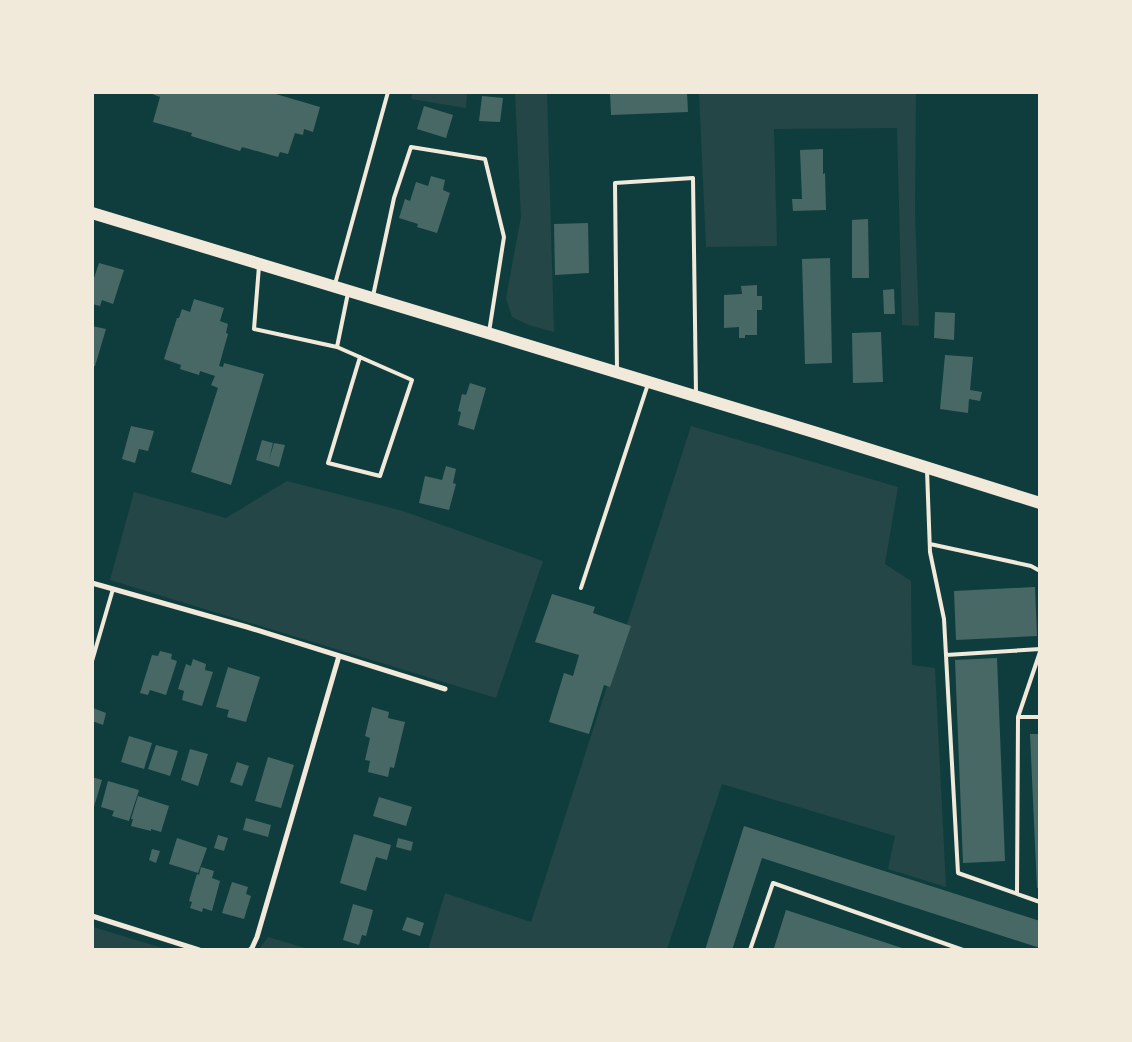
<svg xmlns="http://www.w3.org/2000/svg" width="1132" height="1042" viewBox="0 0 1132 1042" font-family="'Alegreya Sans',sans-serif">
<style>
.green{fill:#244646}
.building{fill:#486865}
.lines{fill:none;stroke-linecap:round;stroke-linejoin:round}
.service{stroke:#f1e9da;stroke-width:4}
.minor{stroke:#f1e9da;stroke-width:5}
.primary{stroke:#f1e9da;stroke-width:12}
</style>
<rect width="100%" height="100%" fill="#0f3d3e"/>
<path class="green" d="M 413,92 L 467,93 L 466,108 L 411,99 Z
M 515,93 L 547,93 L 554,332 L 529,325 L 512,317 L 506,298 L 521,217 Z
M 699,93 L 916,93 L 915,211 L 919,326 L 902,325 L 897,128 L 774,129 L 777,246 L 706,247 Z
M 691,426 L 898,487 L 885,564 L 911,581 L 912,665 L 935,668 L 946,887 L 888,869 L 895,836 L 722,784 L 667,949 L 428,950 L 445,893 L 531,922 Z
M 287,481 L 403,511 L 543,561 L 496,698 L 110,580 L 134,492 L 226,518 Z
M 93,927 L 166,949 L 93,949 Z
M 268,937 L 308,949 L 259,949 Z"/>
<path class="building" d="M 152,92 L 269,92 L 320,107 L 313,132 L 304,129 L 303,135 L 295,133 L 288,154 L 280,152 L 278,157 L 242,147 L 240,151 L 191,136 L 192,133 L 153,122 L 160,97 L 152,94 Z
M 610,92 L 687,92 L 688,112 L 611,115 Z
M 482,96 L 503,98 L 500,122 L 479,121 Z
M 424,106 L 453,115 L 446,138 L 417,129 Z
M 823,149 L 823,174 L 825,173 L 826,210 L 793,211 L 792,199 L 802,199 L 800,150 Z
M 431,176 L 445,180 L 443,190 L 450,193 L 437,233 L 417,227 L 418,224 L 399,218 L 405,199 L 410,201 L 416,182 L 428,186 Z
M 868,219 L 869,278 L 852,278 L 852,220 Z
M 588,223 L 589,273 L 555,275 L 554,224 Z
M 830,258 L 832,363 L 805,364 L 802,259 Z
M 99,263 L 124,270 L 113,304 L 102,300 L 100,306 L 92,304 L 92,284 Z
M 757,285 L 757,296 L 762,296 L 762,310 L 757,310 L 757,335 L 745,335 L 745,338 L 739,338 L 739,327 L 724,328 L 724,295 L 742,294 L 741,286 Z
M 894,289 L 895,314 L 884,314 L 883,290 Z
M 194,299 L 224,308 L 220,321 L 228,324 L 226,333 L 228,334 L 219,366 L 223,367 L 224,363 L 264,374 L 231,485 L 191,472 L 218,388 L 211,385 L 215,376 L 200,371 L 199,375 L 180,369 L 181,365 L 164,359 L 177,318 L 179,318 L 182,309 L 190,312 Z
M 935,312 L 955,313 L 954,340 L 934,338 Z
M 92,326 L 106,329 L 95,366 L 92,366 Z
M 881,332 L 883,382 L 853,383 L 852,333 Z
M 945,355 L 973,357 L 970,390 L 982,392 L 980,401 L 969,399 L 968,413 L 940,409 Z
M 470,383 L 486,388 L 474,430 L 458,425 L 461,412 L 458,411 L 462,394 L 466,395 Z
M 131,426 L 154,431 L 148,451 L 139,449 L 135,463 L 122,459 Z
M 262,440 L 273,443 L 269,460 L 274,443 L 285,445 L 279,467 L 256,460 Z
M 446,466 L 456,469 L 453,483 L 456,484 L 449,510 L 419,503 L 425,476 L 442,480 Z
M 1035,587 L 1037,636 L 956,640 L 954,591 Z
M 552,594 L 595,607 L 593,613 L 631,626 L 610,687 L 604,685 L 589,734 L 549,722 L 564,673 L 573,676 L 579,655 L 535,642 Z
M 160,651 L 172,654 L 171,659 L 177,661 L 166,695 L 150,690 L 148,695 L 140,693 L 152,655 L 158,656 Z
M 997,658 L 1005,861 L 963,863 L 955,660 Z
M 193,659 L 206,664 L 205,670 L 213,672 L 202,706 L 182,700 L 184,691 L 178,689 L 186,664 L 191,666 Z
M 228,667 L 260,677 L 246,722 L 227,717 L 229,710 L 216,707 Z
M 372,707 L 389,712 L 388,718 L 405,722 L 394,768 L 390,767 L 388,777 L 368,772 L 370,761 L 365,760 L 370,738 L 365,736 Z
M 93,708 L 106,713 L 103,725 L 92,721 Z
M 1030,734 L 1040,734 L 1040,887 L 1037,888 Z
M 129,736 L 152,743 L 144,769 L 121,762 Z
M 156,745 L 178,751 L 170,776 L 148,769 Z
M 190,749 L 208,754 L 198,786 L 181,780 Z
M 268,757 L 294,765 L 281,808 L 255,801 Z
M 237,762 L 249,766 L 242,786 L 230,782 Z
M 92,777 L 102,780 L 93,810 L 92,810 Z
M 108,781 L 139,790 L 129,821 L 112,816 L 114,811 L 101,807 Z
M 138,796 L 169,806 L 161,832 L 151,829 L 151,831 L 131,826 L 133,819 L 131,819 Z
M 379,797 L 412,807 L 406,826 L 373,816 Z
M 246,818 L 271,825 L 268,837 L 243,830 Z
M 744,826 L 1040,921 L 1040,948 L 762,858 L 732,950 L 705,950 Z
M 354,834 L 391,845 L 387,860 L 376,857 L 366,891 L 340,883 Z
M 218,835 L 228,838 L 224,851 L 214,848 Z
M 177,838 L 207,848 L 198,873 L 169,864 Z
M 398,838 L 413,842 L 411,851 L 396,847 Z
M 152,849 L 160,851 L 156,863 L 149,860 Z
M 201,867 L 214,871 L 212,878 L 220,881 L 212,911 L 203,908 L 202,912 L 190,908 L 192,902 L 189,901 L 193,887 L 197,874 L 199,875 Z
M 232,882 L 248,887 L 246,894 L 251,896 L 244,919 L 222,913 Z
M 353,904 L 373,910 L 366,936 L 362,935 L 359,945 L 343,940 Z
M 786,910 L 905,949 L 905,950 L 778,950 L 774,948 Z
M 407,917 L 424,923 L 420,936 L 402,930 Z"/>
<g class="lines">
<path class="service" d="M 259,266 L 254,329 L 337,347
M 335,284 L 388,92
M 348,293 L 337,347 L 412,380 L 380,476 L 328,463 L 360,357
M 373,296 L 394,198 L 411,147 L 485,159 L 504,237 L 489,332
M 617,370 L 615,183 L 693,178 L 696,394
M 927,470 L 930,552 L 944,619 L 958,873 L 1040,902
M 930,544 L 1031,566 L 1040,571
M 581,588 L 648,384
M 946,655 L 1040,649
M 92,661 L 113,589
M 1018,717 L 1040,717
M 1017,894 L 1018,717 L 1040,652
M 750,950 L 773,883 L 963,950"/>
<path class="minor" d="M 92,583 L 247,627 L 445,689
M 92,916 L 199,950
M 250,950 L 252,948 L 257,937 L 339,656"/>
<path class="primary" d="M 92,213 L 817,433 L 1040,503"/>
</g>
<rect width="1132" height="1042" fill="none" stroke="#f1e9da" stroke-width="188"/>
</svg>
